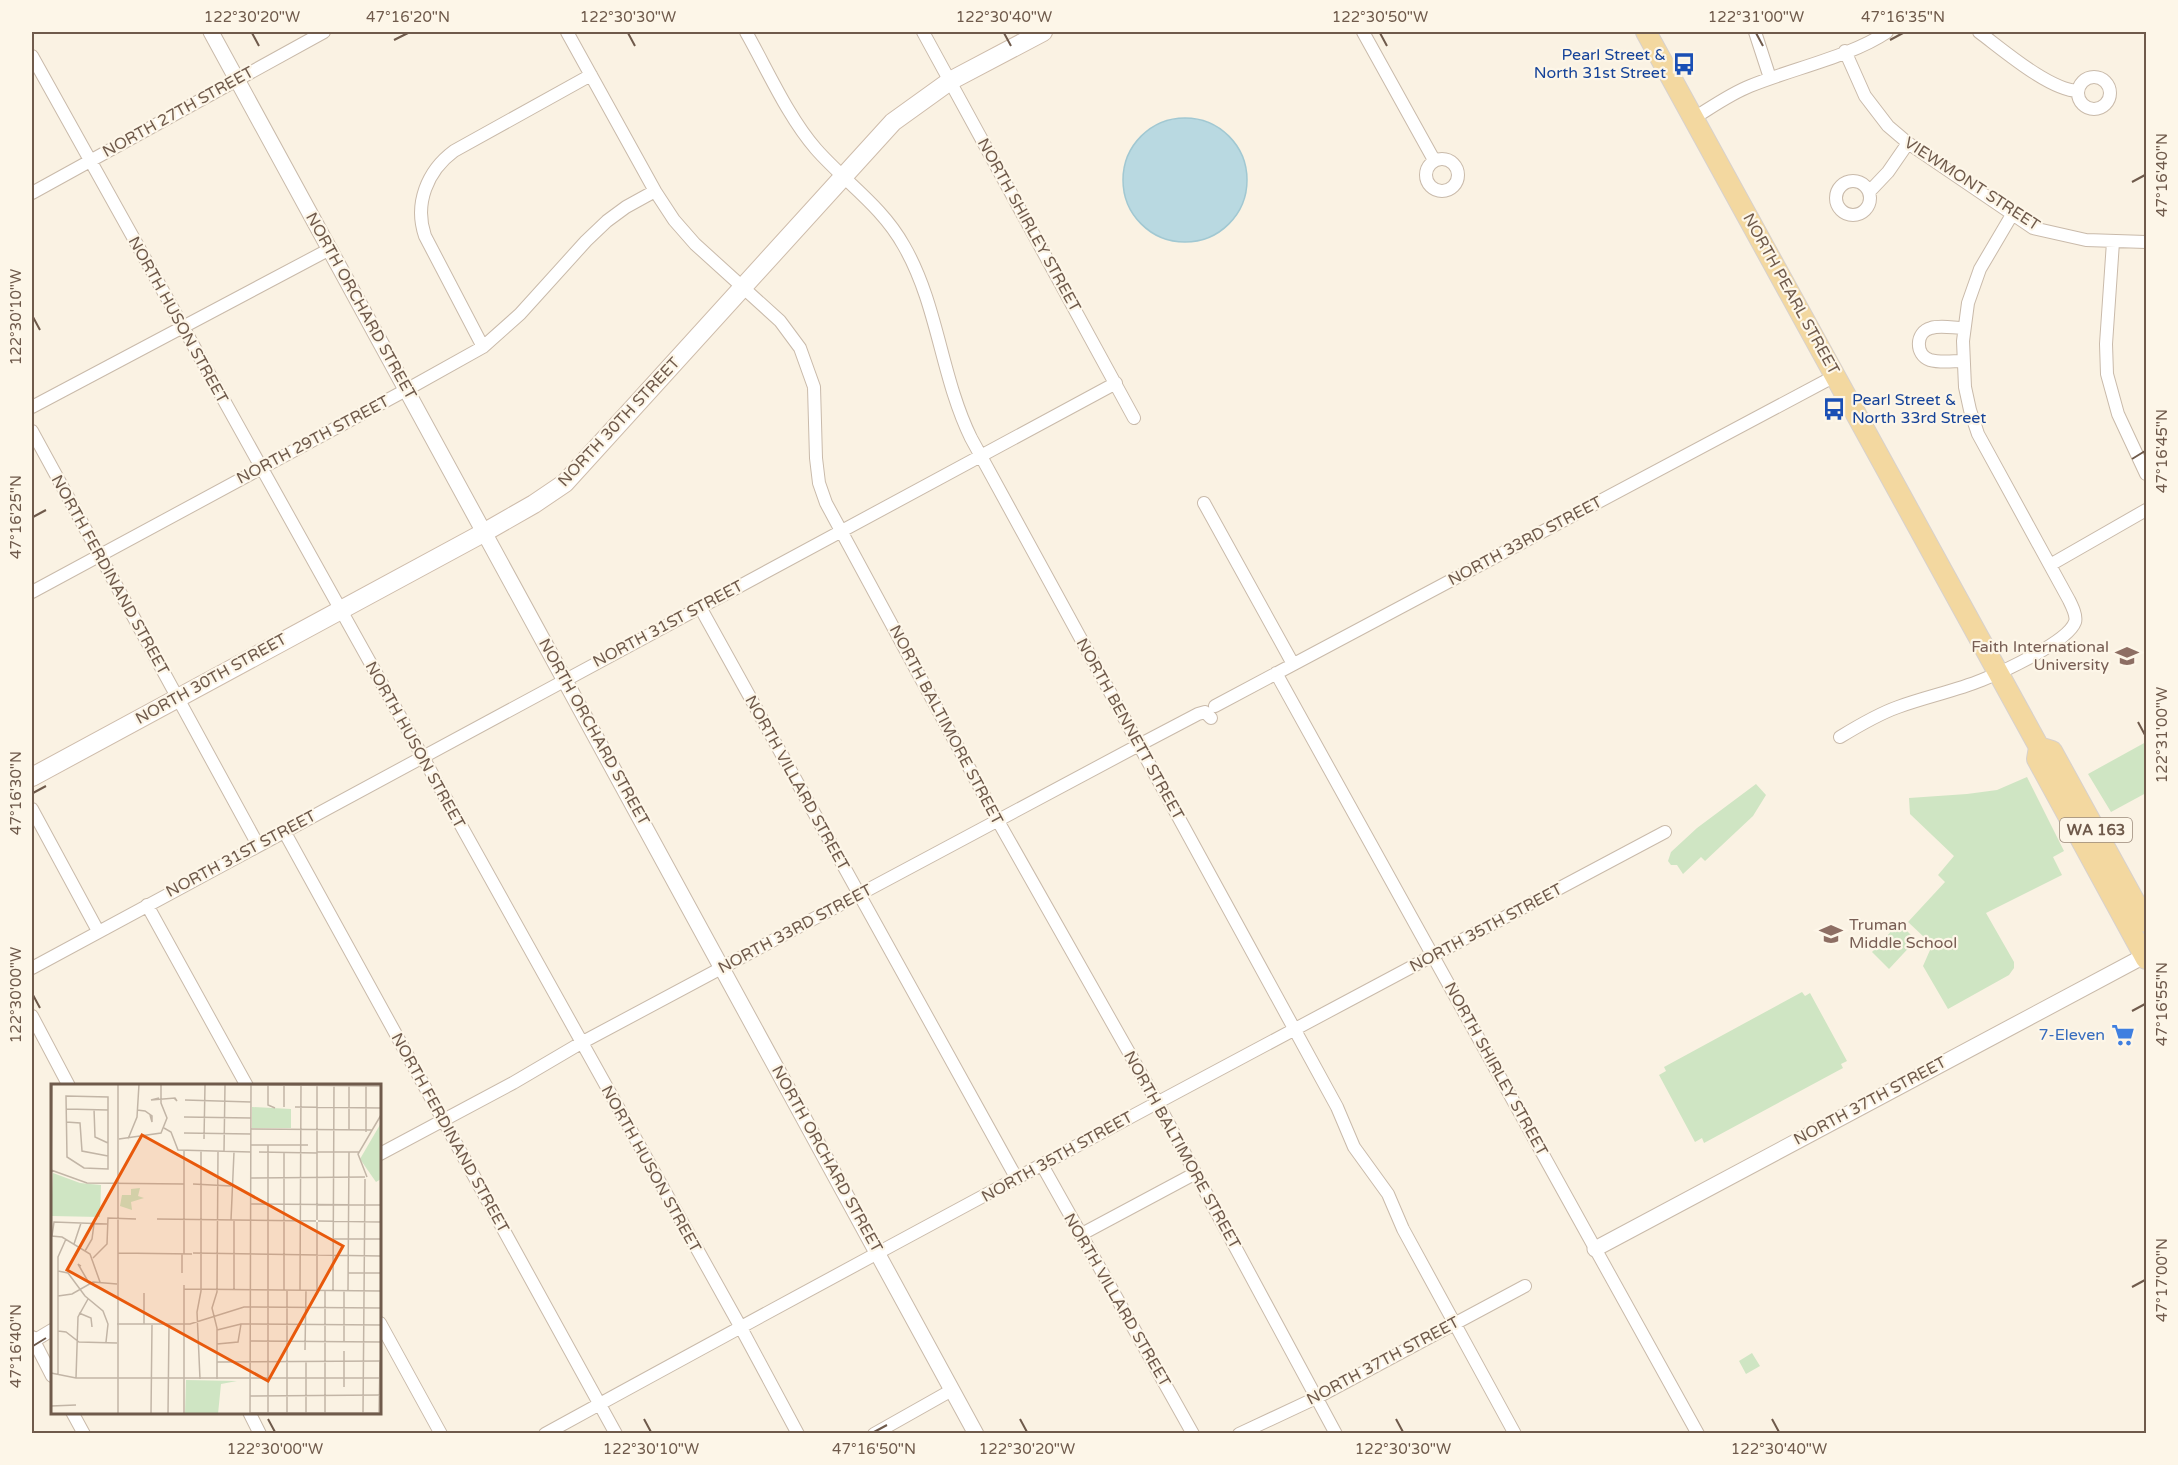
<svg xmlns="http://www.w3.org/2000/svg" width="2178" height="1465" viewBox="0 0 2178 1465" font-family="'Varela Round',sans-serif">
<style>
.green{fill:#cfe5c3}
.water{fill:#b9d9e1;stroke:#a1c8d2;stroke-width:1.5}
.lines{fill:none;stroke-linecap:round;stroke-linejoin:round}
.minor-casing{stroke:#c9baaa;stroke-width:14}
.tertiary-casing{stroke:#c9baaa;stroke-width:17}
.secondary-casing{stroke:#cebcab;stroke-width:20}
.primary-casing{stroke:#d7d1cd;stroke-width:22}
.minor{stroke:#fff;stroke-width:12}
.tertiary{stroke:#fff;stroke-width:15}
.secondary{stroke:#fff;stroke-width:18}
.primary{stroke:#f3d8a0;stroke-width:20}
.ticks{fill:none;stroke:#6f5a4b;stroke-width:2}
.labels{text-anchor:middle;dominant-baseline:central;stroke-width:4.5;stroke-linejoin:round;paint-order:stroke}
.shield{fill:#fdf6e8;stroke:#9a897a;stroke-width:1.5}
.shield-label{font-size:15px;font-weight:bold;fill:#6f5a4b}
.transit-label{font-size:16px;fill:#164399;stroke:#fdf6e8;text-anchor:end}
.street-label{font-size:16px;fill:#6f5a4b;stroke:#fdf6e8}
.education-label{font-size:16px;fill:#785e54;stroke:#fdf6e8;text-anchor:end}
.shop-label{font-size:16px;fill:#366cbe;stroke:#fdf6e8;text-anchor:end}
.inset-road{fill:none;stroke:#c2b5a6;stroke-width:1.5}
.view{fill:#e8590c;fill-opacity:0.15;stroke:#e8590c;stroke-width:3}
.inset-edge{fill:none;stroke:#6f5a4b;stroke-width:3}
.neatline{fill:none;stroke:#6f5a4b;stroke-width:2}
.ticks-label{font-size:15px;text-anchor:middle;fill:#6f5a4b}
</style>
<rect width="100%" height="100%" fill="#faf2e3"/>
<path class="green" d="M 2146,742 L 2146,793 L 2111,812 L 2088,774 Z
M 2027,777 L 2064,851 L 2053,857 L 2062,875 L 1986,913 L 2014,962 L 2014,968 L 2009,975 L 1948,1009 L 1923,966 L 1934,941 L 1924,937 L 1908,922 L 1945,882 L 1938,875 L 1954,856 L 1910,814 L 1909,798 L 1967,794 L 1997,790 Z
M 1756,784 L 1766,795 L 1753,816 L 1705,861 L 1701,857 L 1683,874 L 1677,865 L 1671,865 L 1668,861 L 1671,852 L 1697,828 Z
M 1899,923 L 1916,940 L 1889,969 L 1872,952 Z
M 1802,992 L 1805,996 L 1810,993 L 1847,1061 L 1841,1064 L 1843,1068 L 1704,1143 L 1702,1138 L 1695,1142 L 1659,1075 L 1666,1071 L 1664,1067 Z
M 1752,1353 L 1760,1366 L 1746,1374 L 1739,1361 Z"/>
<path class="water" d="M1123 180a62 62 0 1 1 124 0a62 62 0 1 1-124 0Z"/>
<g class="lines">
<g class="minor-casing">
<path id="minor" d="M 567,32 L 655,191 L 674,220 L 695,244 L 780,321 L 800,348 L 814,387 L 816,458 L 819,483 L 826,503 L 998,821 L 1157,1102 L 1336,1434
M 746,32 C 767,69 788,117 816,149 C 845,182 882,206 904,246 C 938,305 941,377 971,438 L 1337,1107 L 1354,1147 L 1388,1194 L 1403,1229 L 1515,1434
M 923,32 L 1134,418
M 1363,32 L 1434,160
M 1755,32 L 1770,78
M 1979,32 C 2002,49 2049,90 2078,91
M 1845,51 L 1865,96 L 1888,126 L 1908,143 L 2033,228 L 2086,240 L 2146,242
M 32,56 L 740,1326 L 798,1434
M2078 93a16 16 0 1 1 32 0a16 16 0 1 1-32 0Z
M 1694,118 C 1712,107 1730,94 1750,86 C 1791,69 1852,56 1887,32
M1426 175a16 16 0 1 1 32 0a16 16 0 1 1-32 0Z
M1836 198a17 17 0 1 1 34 0a17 17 0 1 1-34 0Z
M 1869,192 L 1888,172 L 1908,143
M 32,193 L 324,32
M 2113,242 L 2106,344 L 2107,374 L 2118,414 L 2146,474
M 483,347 L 425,236 C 414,204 427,171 454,151 L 591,75
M 1963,361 C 1953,361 1940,363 1930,360 C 1915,355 1915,332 1931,328 C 1940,325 1954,328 1964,328
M 32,407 L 330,249
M 32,431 L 258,845
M 1204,503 L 1293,664
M 2050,565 L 2146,510
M 32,592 L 406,390 L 483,347 L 520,314 L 586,241 L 607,221 L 626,207 L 655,191
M 700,607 L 1017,1179
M 1276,673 L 1698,1434
M 1215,706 L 1835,376
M 1840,737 C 1858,726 1878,714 1898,707 C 1925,697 1955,691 1982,680 C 2002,672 2068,642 2075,622 C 2077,616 2072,606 2069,600 L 1978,434 L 1970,410 L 1965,387 L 1963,341 L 1968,303 L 1980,269 L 2013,213
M 32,809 L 98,931
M 284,831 L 616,1434
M 147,905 L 247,1086
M 32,968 L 1116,383
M 32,1016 L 69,1086
M 380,1154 L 513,1083 L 581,1043 L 1139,745 L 1198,714 L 1205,712 L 1211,718
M 1042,1165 L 1193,1434
M 1080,1235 L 1194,1174
M 380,1323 L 441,1434
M 32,1337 L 52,1376
M 32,1342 L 52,1330
M 72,1412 L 84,1434
M 249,1412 L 260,1434
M 545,1434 C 917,1230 1291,1031 1665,832
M 874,1434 L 952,1390
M 1239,1434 L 1316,1398 L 1525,1286"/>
</g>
<g class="tertiary-casing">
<path id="tertiary" d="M 211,32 L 976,1434
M 1595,1249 L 2146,955"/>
</g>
<g class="secondary-casing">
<path id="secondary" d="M 32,777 L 485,532 L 534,504 L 565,483 L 893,122 L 950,81 L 1043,32"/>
</g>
<g class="primary-casing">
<path id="primary" d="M 1646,32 L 2039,747 L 2037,759 L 2146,959
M 2039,747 L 2052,751 L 2146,922"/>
</g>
<use href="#minor" class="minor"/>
<use href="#tertiary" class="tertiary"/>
<use href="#secondary" class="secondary"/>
<use href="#primary" class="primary"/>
</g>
<path class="ticks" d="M 252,33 L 259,46M 628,33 L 635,46M 1004,33 L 1011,46M 1380,33 L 1387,46M 1756,33 L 1763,46M 394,40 L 408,33M 1890,40 L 1903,33M 2132,182 L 2145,175M 33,317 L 40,330M 2132,459 L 2145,451M 33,517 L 46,510M 2138,722 L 2145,735M 33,793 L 46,786M 33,995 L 40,1008M 2132,1011 L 2145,1004M 2132,1287 L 2145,1280M 33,1346 L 46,1338M 268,1419 L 275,1432M 644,1419 L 651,1432M 1020,1419 L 1027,1432M 1396,1419 L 1403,1432M 1772,1419 L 1779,1432M 874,1432 L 887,1425"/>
<defs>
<g id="bus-bare" transform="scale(1.8)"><path d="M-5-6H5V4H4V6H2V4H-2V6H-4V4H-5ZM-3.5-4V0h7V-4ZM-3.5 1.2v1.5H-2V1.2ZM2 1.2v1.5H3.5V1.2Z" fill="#1a4fb4" stroke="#fdf6e8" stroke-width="2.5" paint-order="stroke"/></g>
<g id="university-bare" transform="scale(1.8)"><path d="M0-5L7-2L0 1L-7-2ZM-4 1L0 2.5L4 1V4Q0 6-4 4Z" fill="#8d6e63" stroke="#fdf6e8" stroke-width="2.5" paint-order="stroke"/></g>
<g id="school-bare" transform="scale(1.8)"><path d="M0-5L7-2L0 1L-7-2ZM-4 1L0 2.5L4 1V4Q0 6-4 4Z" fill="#8d6e63" stroke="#fdf6e8" stroke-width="2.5" paint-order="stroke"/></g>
<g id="supermarket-bare" transform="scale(1.8)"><path d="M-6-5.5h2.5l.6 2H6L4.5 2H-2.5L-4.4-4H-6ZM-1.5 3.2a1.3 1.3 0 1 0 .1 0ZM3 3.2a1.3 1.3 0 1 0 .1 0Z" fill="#3f7fe0" stroke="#fdf6e8" stroke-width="2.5" paint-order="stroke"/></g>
</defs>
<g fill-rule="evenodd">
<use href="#bus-bare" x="1684" y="64"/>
<use href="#bus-bare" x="1834" y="409"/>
<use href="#university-bare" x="2127" y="656"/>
<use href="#school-bare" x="1831" y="934"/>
<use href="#supermarket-bare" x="2123" y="1035"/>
</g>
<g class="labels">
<rect class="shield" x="2060" y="818" width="72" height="24" rx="4.5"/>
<g class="shield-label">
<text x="2096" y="830">WA 163</text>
</g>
<g class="transit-label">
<text x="1666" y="55">Pearl Street &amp;<tspan x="1666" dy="18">North 31st Street</tspan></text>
<text x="1852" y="400" text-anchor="start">Pearl Street &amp;<tspan x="1852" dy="18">North 33rd Street</tspan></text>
</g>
<g class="street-label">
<text transform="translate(178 112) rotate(-29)">NORTH 27TH STREET</text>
<text transform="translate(1972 184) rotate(33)">VIEWMONT STREET</text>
<text transform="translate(1029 225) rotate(61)">NORTH SHIRLEY STREET</text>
<text transform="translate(1791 294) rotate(61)">NORTH PEARL STREET</text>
<text transform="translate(361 306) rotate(61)">NORTH ORCHARD STREET</text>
<text transform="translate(178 320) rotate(61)">NORTH HUSON STREET</text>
<text transform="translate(619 422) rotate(-47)">NORTH 30TH STREET</text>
<text transform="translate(313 440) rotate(-28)">NORTH 29TH STREET</text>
<text transform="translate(1525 541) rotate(-28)">NORTH 33RD STREET</text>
<text transform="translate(110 575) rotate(61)">NORTH FERDINAND STREET</text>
<text transform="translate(668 624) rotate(-28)">NORTH 31ST STREET</text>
<text transform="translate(211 679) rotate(-29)">NORTH 30TH STREET</text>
<text transform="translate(946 725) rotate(62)">NORTH BALTIMORE STREET</text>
<text transform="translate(1130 729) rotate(61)">NORTH BENNETT STREET</text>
<text transform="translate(594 732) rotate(61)">NORTH ORCHARD STREET</text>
<text transform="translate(415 745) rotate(61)">NORTH HUSON STREET</text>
<text transform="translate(797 783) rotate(61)">NORTH VILLARD STREET</text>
<text transform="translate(241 854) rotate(-28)">NORTH 31ST STREET</text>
<text transform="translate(1486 928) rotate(-28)">NORTH 35TH STREET</text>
<text transform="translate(795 929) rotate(-28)">NORTH 33RD STREET</text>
<text transform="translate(1496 1069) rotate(61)">NORTH SHIRLEY STREET</text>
<text transform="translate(1870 1101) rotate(-28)">NORTH 37TH STREET</text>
<text transform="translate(450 1133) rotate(61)">NORTH FERDINAND STREET</text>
<text transform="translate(1182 1150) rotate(61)">NORTH BALTIMORE STREET</text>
<text transform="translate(1057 1157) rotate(-29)">NORTH 35TH STREET</text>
<text transform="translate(827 1159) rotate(61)">NORTH ORCHARD STREET</text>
<text transform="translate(651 1169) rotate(61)">NORTH HUSON STREET</text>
<text transform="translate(1117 1300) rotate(60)">NORTH VILLARD STREET</text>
<text transform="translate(1383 1361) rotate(-28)">NORTH 37TH STREET</text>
</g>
<g class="education-label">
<text x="2109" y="647">Faith International<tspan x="2109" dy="18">University</tspan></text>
<text x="1849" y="925" text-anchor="start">Truman<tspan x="1849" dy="18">Middle School</tspan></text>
</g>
<g class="shop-label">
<text x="2105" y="1035">7-Eleven</text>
</g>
</g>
<g transform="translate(51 1084)">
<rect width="330" height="330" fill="#faf2e3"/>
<path d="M 201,23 L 240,25 L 240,44 L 201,44 ZM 2,89 L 29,99 L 50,101 L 49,133 L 0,132 ZM 89,104 L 87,112 L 93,114 L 80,118 L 81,126 L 69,122 L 71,111 L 80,111 L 80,105 ZM 135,296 L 186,297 L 170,300 L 167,330 L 134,330 Z" fill="#cfe5c3"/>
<path d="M 330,39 L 330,95 L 325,98 L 309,75 Z" fill="#cfe5c3"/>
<path class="inset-road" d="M 142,0 L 330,2M 217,0 L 217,21 L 224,24M 15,12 L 57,13 L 57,85 L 33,84 L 16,73 ZM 108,14 L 100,16 L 124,14 L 126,17 L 123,14M 134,16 L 200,18M 233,23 L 233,0M 244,23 L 330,24M 15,25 L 57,26M 43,25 L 44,53 L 57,59M 86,26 L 94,27 L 101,32 L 101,38 L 99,31M 133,33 L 200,34M 15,38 L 29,39 L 31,67 L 57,72M 113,44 L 120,48 L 127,66 L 200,68M 200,45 L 321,46M 298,46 L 298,1M 315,48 L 315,0M 133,49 L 200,50M 68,55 L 110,49 L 116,34 L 110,19 L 110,0M 77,55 L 86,33 L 88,0M 153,55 L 154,1M 200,61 L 257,61M 217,61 L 217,330M 173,67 L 174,1M 208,68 L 266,69M 266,68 L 308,68M 0,86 L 36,99 L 133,100M 0,93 L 1,0M 316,93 L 307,70 L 330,31M 200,94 L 314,93M 142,100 L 180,102M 200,120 L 330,121M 106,135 L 265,137M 180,136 L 183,68M 183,136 L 183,205M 266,136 L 266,0M 267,137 L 330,138M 0,152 L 11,153 L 39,170 L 49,198M 1,152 L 3,138 L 56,140M 282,155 L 330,155M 23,160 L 30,139M 34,167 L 41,155 L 43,140M 67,169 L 141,170M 142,169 L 330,172M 133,170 L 133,67M 42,174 L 56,160 L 57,134 L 85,135M 30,182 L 27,180 L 38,199M 7,187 L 17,189 L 34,212 L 52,227 L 57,240 L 55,258M 131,189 L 131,170M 297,189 L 330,189M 133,205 L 330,207M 233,206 L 233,69M 249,206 L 250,0M 266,206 L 266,138M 282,206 L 283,0M 297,207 L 298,68M 7,212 L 21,210 L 42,198 L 66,200M 28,229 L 40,234 L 41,243M 66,240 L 139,240 L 193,223 L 330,224M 93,240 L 93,209M 166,246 L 190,240 L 330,241M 7,247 L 15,248 L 28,258 L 66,259M 199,257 L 330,258M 293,258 L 293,206M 166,260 L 187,258 L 190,240M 254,266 L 255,206M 293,267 L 293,303M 255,277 L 255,330M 166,278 L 330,277M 0,289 L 25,294 L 330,294M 7,292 L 7,173 L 15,155M 25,294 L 27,233 L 37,215M 149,295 L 146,228 L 150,207 L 150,67M 166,295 L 166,244 L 161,224 L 166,208 L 167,67M 199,312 L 330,311M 0,322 L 25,321M 199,329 L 330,329M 236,329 L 236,206M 67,330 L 67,0M 100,330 L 101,241M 117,330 L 118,241M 133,330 L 133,201M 199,330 L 200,0M 274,330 L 274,206M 312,330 L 314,95M 328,330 L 329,277"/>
<path class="view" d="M 91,51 L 292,162 L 217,297 L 16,186 Z"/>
<rect width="330" height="330" class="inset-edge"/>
</g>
<rect width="2178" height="1465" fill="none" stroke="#fdf6e8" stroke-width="66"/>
<rect x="33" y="33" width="2112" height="1399" class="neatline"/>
<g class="ticks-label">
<text x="252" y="22">122°30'20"W</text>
<text x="408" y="22">47°16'20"N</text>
<text x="628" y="22">122°30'30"W</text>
<text x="1004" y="22">122°30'40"W</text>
<text x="1380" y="22">122°30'50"W</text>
<text x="1756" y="22">122°31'00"W</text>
<text x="1903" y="22">47°16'35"N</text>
<text transform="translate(2162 175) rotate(-90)" y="5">47°16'40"N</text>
<text transform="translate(16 317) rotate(-90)" y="5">122°30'10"W</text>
<text transform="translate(2162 451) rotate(-90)" y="5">47°16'45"N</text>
<text transform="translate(16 517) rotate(-90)" y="5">47°16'25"N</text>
<text transform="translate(2162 735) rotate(-90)" y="5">122°31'00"W</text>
<text transform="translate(16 793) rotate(-90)" y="5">47°16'30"N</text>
<text transform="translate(16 995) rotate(-90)" y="5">122°30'00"W</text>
<text transform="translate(2162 1004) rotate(-90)" y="5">47°16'55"N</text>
<text transform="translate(2162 1280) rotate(-90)" y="5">47°17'00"N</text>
<text transform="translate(16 1346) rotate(-90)" y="5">47°16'40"N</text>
<text x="275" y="1454">122°30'00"W</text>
<text x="651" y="1454">122°30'10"W</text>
<text x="874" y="1454">47°16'50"N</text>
<text x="1027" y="1454">122°30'20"W</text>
<text x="1403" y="1454">122°30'30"W</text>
<text x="1779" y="1454">122°30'40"W</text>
</g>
</svg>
